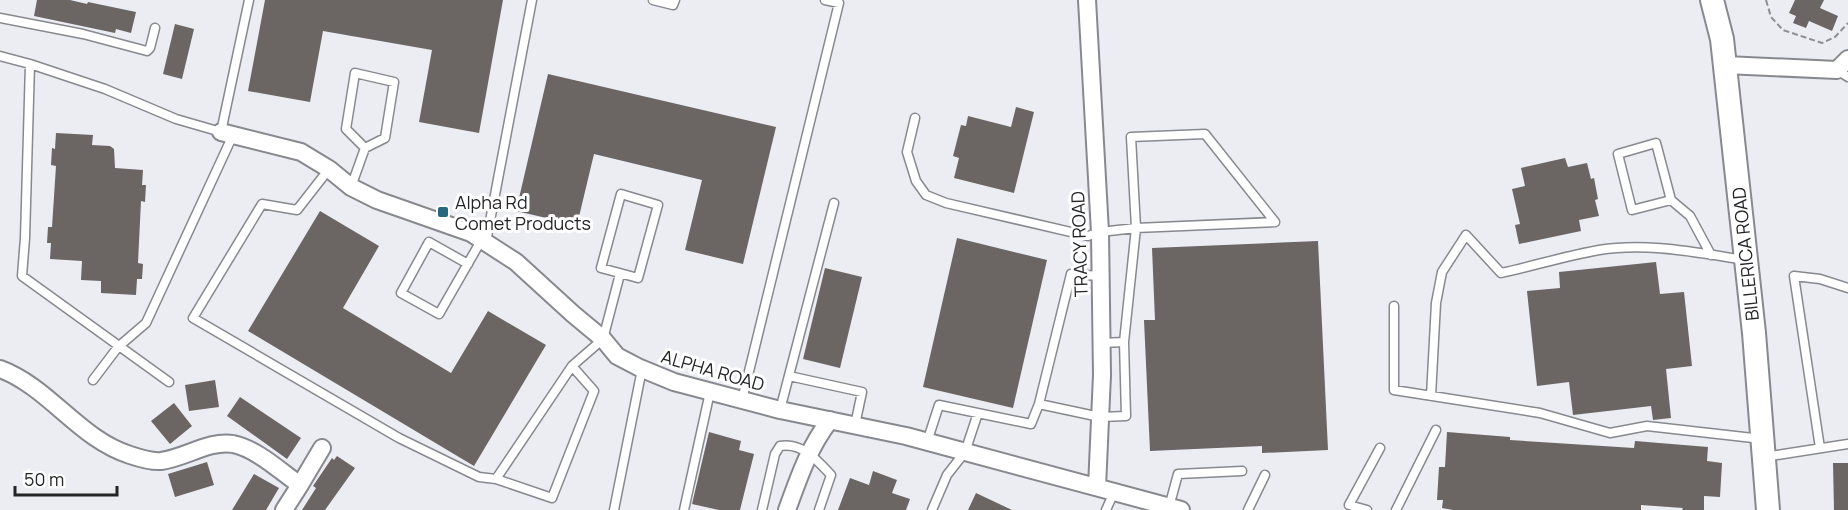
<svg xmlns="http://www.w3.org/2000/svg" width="1848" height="510" viewBox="0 0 1848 510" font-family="Manrope,sans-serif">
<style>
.building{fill:#6b6564}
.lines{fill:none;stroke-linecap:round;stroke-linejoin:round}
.lane-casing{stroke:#87898e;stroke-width:11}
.street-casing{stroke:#87898e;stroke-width:20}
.secondary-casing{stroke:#87898e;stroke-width:26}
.path{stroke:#8d8f93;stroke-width:2;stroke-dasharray:6 3;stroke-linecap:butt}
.lane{stroke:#fff;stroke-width:8}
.street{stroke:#fff;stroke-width:16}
.secondary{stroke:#fff;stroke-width:22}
.poi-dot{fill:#27697c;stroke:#fff;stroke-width:2}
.labels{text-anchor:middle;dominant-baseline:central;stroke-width:6;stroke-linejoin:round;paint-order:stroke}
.poi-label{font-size:18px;fill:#242527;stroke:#fff;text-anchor:start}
.street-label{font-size:18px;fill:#242527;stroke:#fff}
</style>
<rect width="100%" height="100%" fill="#ebedf3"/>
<path class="building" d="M 37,0 L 70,0 L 87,4 L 88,2 L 136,12 L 131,33 L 116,29 L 115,33 L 34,16 Z
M 265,0 L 503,0 L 479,133 L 419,122 L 432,50 L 323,31 L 310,102 L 248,91 Z
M 1795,0 L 1824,0 L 1820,8 L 1838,16 L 1832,31 L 1809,21 L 1806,28 L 1793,23 L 1796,16 L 1789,13 Z
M 175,24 L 194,29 L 182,79 L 163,74 Z
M 548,74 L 776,127 L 743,264 L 685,250 L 702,180 L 594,154 L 577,225 L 516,211 Z
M 1016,107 L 1034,112 L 1014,193 L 954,178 L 959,158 L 953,156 L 961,125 L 966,126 L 968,116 L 1011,127 Z
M 56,133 L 93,135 L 92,145 L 110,146 L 114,149 L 115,168 L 143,170 L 142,185 L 146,185 L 145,202 L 141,201 L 138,263 L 143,264 L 142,279 L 137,279 L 136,295 L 101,293 L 101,281 L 81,280 L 82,261 L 50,259 L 51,243 L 47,243 L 48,227 L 52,227 L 56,166 L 51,165 L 52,148 L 55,149 Z
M 1565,158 L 1568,167 L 1587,163 L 1591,179 L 1594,178 L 1598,199 L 1595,200 L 1599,216 L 1579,220 L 1581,231 L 1519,244 L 1515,225 L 1520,224 L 1512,189 L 1525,186 L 1521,168 Z
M 320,211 L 379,246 L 343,308 L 451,373 L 488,311 L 546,345 L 474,466 L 248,331 Z
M 957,238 L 1047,260 L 1013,408 L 923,387 Z
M 1318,241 L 1328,450 L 1262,453 L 1262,446 L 1150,451 L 1144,320 L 1155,320 L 1152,248 Z
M 1656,262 L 1660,294 L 1684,292 L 1692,366 L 1666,369 L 1671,418 L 1653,420 L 1651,406 L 1573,415 L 1569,382 L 1537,386 L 1527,291 L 1560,288 L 1559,272 Z
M 825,268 L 862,277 L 840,368 L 803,359 Z
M 215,380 L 219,407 L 189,411 L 185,385 Z
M 240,397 L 301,438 L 287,459 L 227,416 Z
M 174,403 L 192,426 L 170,444 L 151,421 Z
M 709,432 L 741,441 L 739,450 L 754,454 L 740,510 L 719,510 L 692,504 Z
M 1447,432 L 1510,437 L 1510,440 L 1634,448 L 1635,441 L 1708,447 L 1707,461 L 1722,463 L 1720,497 L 1704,496 L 1704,510 L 1682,510 L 1683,508 L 1641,505 L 1641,510 L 1453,510 L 1442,508 L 1443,500 L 1437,500 L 1439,467 L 1445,467 Z
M 337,456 L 355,468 L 325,510 L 302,510 L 316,488 L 313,486 L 332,458 L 334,460 Z
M 207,462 L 214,485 L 175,497 L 168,474 Z
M 1833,463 L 1848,463 L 1848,510 L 1834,510 Z
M 873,471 L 897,480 L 892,493 L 910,499 L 906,510 L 838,510 L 850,478 L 869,485 Z
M 254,474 L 279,488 L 266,510 L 232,510 Z
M 976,493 L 1012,510 L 968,510 Z"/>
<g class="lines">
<g class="lane-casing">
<path id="lane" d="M 653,0 L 673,5 L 675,0
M 0,18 L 83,34 L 147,51 L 150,48 L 155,28
M 0,56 L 30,64 L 105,89 L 176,119 L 221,132 L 249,0
M 30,64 L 25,238 L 22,276 L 169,382
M 1837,70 L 1848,77
M 915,118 L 907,152 L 916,181 L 926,195 L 946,203 L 1088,236 L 1100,232 L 1136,228 L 1275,222
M 329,169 L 297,210 L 262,204 L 193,318 L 399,438 L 479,477 L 496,479 L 572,366 L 603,339 L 620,274
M 351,187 L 365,148 L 385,138 L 394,82 L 355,73 L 346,129 L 365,148
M 621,194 L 658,205 L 638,278 L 601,268 Z
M 1671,200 L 1632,210 L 1618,154 L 1656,143 L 1671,200 L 1690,216 L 1711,255
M 486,242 L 532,0
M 468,264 L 429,242 L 401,293 L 439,314 L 482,239
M 1100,276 L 1071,274 L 1039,404 L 1100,417 L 1126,416 L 1124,342 L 1136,228 L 1131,137 L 1205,134 L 1275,222
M 1394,306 L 1394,390 L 1540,413 L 1610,433 L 1647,426 L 1762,439
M 1101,343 L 1124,342
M 789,376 L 862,392 L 855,425
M 93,380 L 118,347 L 146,323 L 233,135
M 1431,396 L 1436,303 L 1442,272 L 1466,235 L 1501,273 C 1533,266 1566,256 1599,250 C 1648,242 1698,253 1746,260
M 742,400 L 839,3 L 825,0
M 780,410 L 834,203
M 927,442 L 939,405 L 1031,424 L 1039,404
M 1820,448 L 1794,276 L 1820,279 L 1848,288
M 1764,457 L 1848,444
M 496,479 L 552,498 L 594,391 L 572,366
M 1169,507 L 1178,474 L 1242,471
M 614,510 L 642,369
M 684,510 L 710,392
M 762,510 L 775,454 L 780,446 C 802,442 817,460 831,475 L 819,510
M 932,510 L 947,475 L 965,452 L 978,413
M 1106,510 L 1114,492
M 1248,510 L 1265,475
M 1367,510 L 1349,505 L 1380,448
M 1396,510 L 1436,430"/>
</g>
<g class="street-casing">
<path id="street" d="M 1087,0 L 1100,232 L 1102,375 L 1097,487
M 1725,65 L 1837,70 L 1848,59
M 221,132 L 301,152 L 329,169 L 351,187 L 377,200 L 471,233 L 516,262 L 573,314 L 603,339 L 617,356 L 640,368 L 674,382 L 780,410 L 906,436 L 1181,510
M 0,369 C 49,387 79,439 130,455 C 139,458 151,462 161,461 C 185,458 209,440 233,444 C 257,449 280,471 300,485 L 284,510
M 300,485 L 322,448
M 787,510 C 799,477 809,447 830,420"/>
</g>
<g class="secondary-casing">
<path id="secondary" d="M 1712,0 L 1722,39 L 1754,333 L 1768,510"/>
</g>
<path class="path" d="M 1766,0 L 1771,17 L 1783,30 L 1822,43 L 1835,37 L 1848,23"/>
<use href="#lane" class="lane"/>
<use href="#street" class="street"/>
<use href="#secondary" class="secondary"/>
</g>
<rect class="poi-dot" x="437" y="206" width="12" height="12" rx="3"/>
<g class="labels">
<g class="poi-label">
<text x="455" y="202">Alpha Rd<tspan x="455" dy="21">Comet Products</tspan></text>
</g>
<g class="street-label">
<text transform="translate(1079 244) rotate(-92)">TRACY ROAD</text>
<text transform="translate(1745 254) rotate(-96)">BILLERICA ROAD</text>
<text transform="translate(713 370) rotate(16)">ALPHA ROAD</text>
</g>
</g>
<path d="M15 486v9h102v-9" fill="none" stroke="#242527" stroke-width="3"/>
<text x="24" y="486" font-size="18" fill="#242527" stroke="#ffffff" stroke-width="4.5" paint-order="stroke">50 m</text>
</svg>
